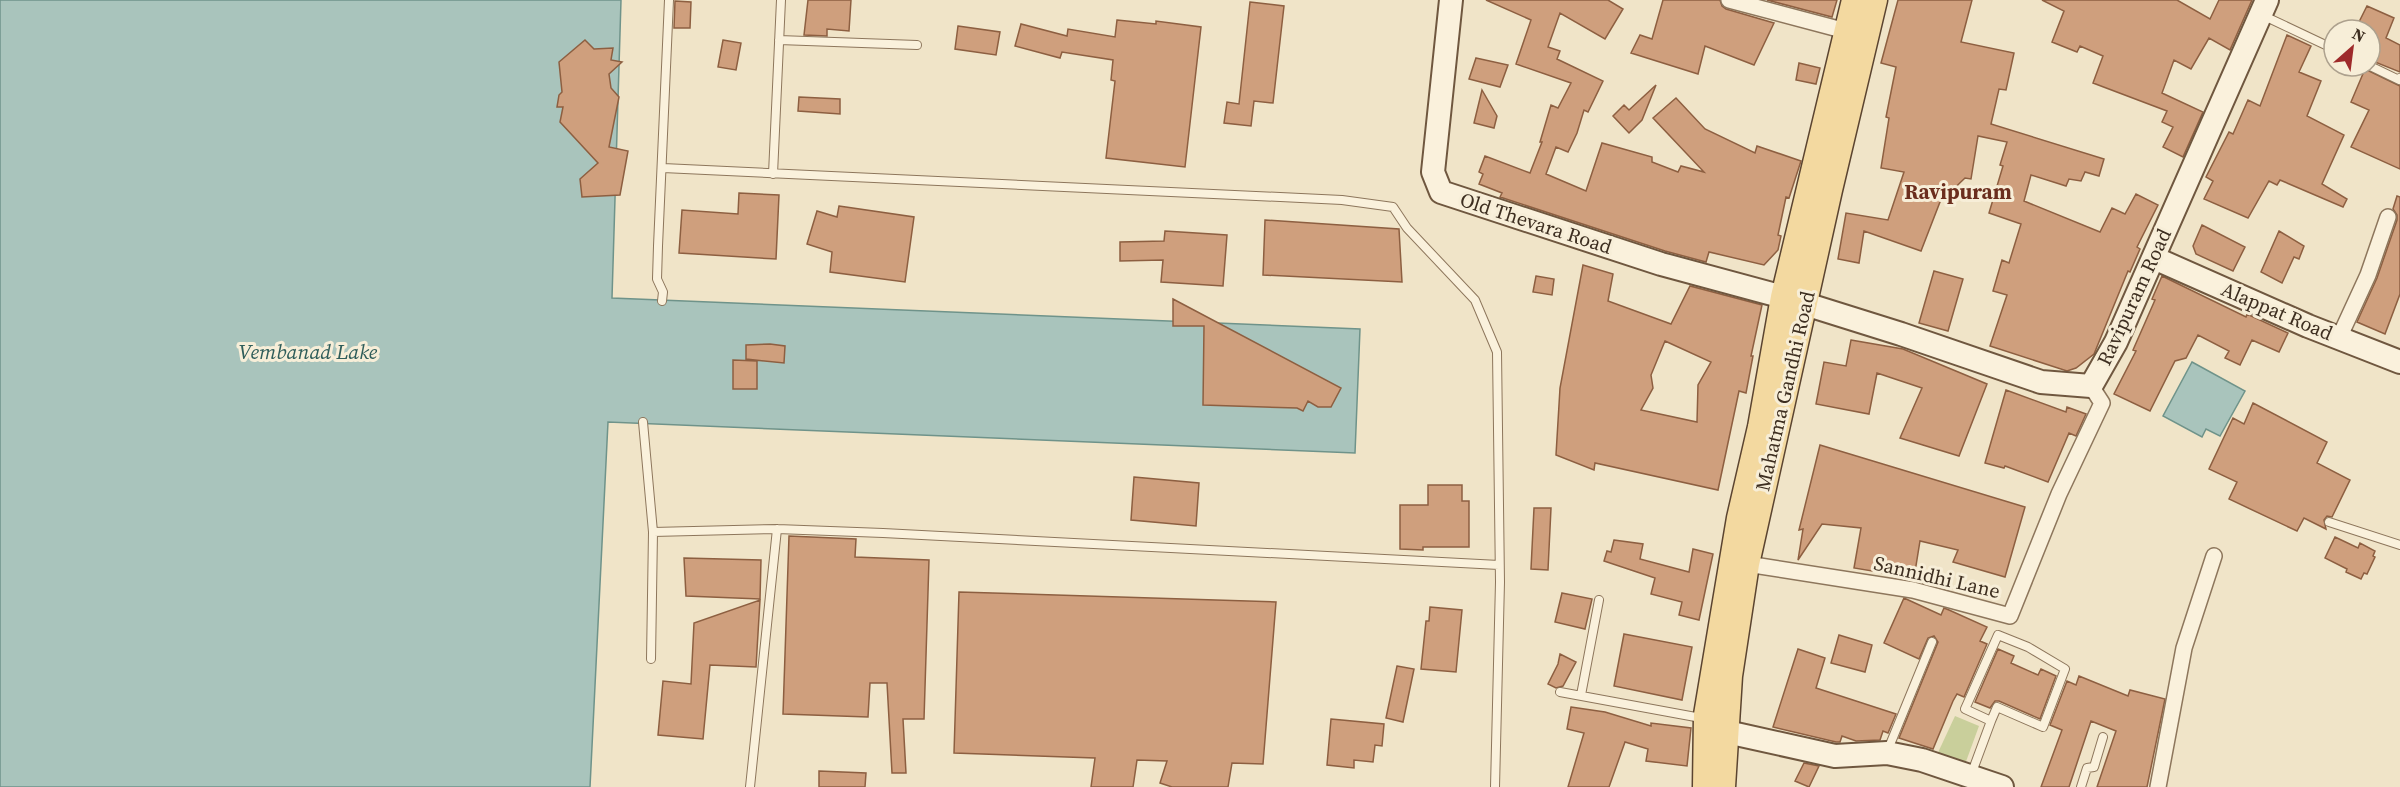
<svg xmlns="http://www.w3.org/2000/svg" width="2400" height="787" viewBox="0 0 2400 787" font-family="'Source Serif 4',serif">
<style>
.green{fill:#c9cf9b}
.water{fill:#a9c4bc;stroke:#6f938a;stroke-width:1.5}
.building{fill:#cf9f7d;stroke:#8d5f41;stroke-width:1.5;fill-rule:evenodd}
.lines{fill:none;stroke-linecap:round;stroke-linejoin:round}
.lane-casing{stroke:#8d765c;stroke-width:10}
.street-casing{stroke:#8d765c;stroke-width:18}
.secondary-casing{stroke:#6f573f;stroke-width:26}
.primary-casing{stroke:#5b4430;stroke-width:27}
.lane{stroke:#faf1dc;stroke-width:8}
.street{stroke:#faf1dc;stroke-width:15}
.secondary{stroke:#faf1dc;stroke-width:22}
.primary{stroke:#f3d9a0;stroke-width:24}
.labels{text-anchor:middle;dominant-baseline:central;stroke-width:6;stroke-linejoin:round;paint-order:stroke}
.street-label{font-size:20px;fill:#3d2e20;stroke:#f7eed8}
.neighbourhood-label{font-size:21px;font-weight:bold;fill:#6b2e1e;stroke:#f7eed8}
.water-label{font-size:21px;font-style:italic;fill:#2f5d5a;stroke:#f7eed8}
</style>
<rect width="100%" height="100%" fill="#f0e4c8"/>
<path class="green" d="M 1955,716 L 1979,726 L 1964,767 L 1935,759 Z"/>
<path class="water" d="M 0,0 L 621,0 L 612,298 L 1360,329 L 1355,453 L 608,422 L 590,787 L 0,787 Z
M 2192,362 L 2245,391 L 2220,436 L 2206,429 L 2202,437 L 2163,416 Z"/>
<path class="building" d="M 808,0 L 851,0 L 849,31 L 827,29 L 827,36 L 804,35 Z
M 1486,0 L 1608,0 L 1623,9 L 1605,39 L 1560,13 L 1548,47 L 1560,51 L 1557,59 L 1603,81 L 1588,112 L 1584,110 L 1577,133 L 1568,152 L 1556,147 L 1546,174 L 1586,191 L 1602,143 L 1652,157 L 1652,162 L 1678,172 L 1681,166 L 1704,172 L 1653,118 L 1676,98 L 1705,129 L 1755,153 L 1757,146 L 1801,161 L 1789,198 L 1786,197 L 1778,235 L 1781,236 L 1778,250 L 1764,265 L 1709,252 L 1706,262 L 1665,251 L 1500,197 L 1502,193 L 1479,184 L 1483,174 L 1479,172 L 1485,156 L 1530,173 L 1542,142 L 1540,142 L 1551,105 L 1558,108 L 1571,83 L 1516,64 L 1531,20 Z
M 1663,0 L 1720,0 L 1722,6 L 1726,9 L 1774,23 L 1754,65 L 1705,46 L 1698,74 L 1631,53 L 1640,35 L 1652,39 Z
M 1767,0 L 1837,0 L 1832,17 Z
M 1898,0 L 1972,0 L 1961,42 L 2014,53 L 2006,90 L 1999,89 L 1991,124 L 2104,159 L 2099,176 L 2085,172 L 2081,181 L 2069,179 L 2066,186 L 2031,175 L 2024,201 L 2100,232 L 2112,208 L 2125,214 L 2136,194 L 2158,205 L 2137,247 L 2140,249 L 2130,272 L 2128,271 L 2094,354 L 2076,368 L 2067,371 L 1990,346 L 2007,295 L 1993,291 L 2002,260 L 2009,263 L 2021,224 L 1989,213 L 2003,166 L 2000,165 L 2007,142 L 1978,136 L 1971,179 L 1965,178 L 1940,202 L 1921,251 L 1864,231 L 1859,263 L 1838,259 L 1846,213 L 1888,220 L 1904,172 L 1881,168 L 1889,118 L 1886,117 L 1896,67 L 1881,63 Z
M 2042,0 L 2177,0 L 2210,19 L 2219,0 L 2252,0 L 2230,50 L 2209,38 L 2191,69 L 2174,60 L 2162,93 L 2203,112 L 2183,157 L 2163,147 L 2173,127 L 2162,122 L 2167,111 L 2093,83 L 2103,56 L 2080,46 L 2077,52 L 2052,42 L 2064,11 Z
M 675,1 L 691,2 L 690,28 L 674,28 Z
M 1250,2 L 1284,6 L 1273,103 L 1254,101 L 1251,126 L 1224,123 L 1227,102 L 1239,104 Z
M 2367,6 L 2394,18 L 2386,38 L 2400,45 L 2400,72 L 2370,60 L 2370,30 L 2355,30 Z
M 1117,20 L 1156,24 L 1156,21 L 1201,27 L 1185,167 L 1106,158 L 1115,81 L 1111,80 L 1113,60 L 1062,52 L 1060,58 L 1015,46 L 1021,24 L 1067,36 L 1068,29 L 1115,37 Z
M 958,26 L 1000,32 L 996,55 L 955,49 Z
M 2287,35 L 2311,46 L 2299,72 L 2321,81 L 2307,116 L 2344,135 L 2322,184 L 2347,199 L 2343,207 L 2280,180 L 2277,185 L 2269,181 L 2248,218 L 2204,199 L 2213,181 L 2206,177 L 2229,132 L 2233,134 L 2248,100 L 2260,106 Z
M 585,40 L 594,49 L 613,48 L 611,60 L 622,62 L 609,74 L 611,88 L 619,97 L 609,147 L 628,151 L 620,195 L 582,197 L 580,179 L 598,163 L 560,122 L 563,107 L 557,107 L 559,95 L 562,92 L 559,62 Z
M 723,40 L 741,43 L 736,70 L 718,67 Z
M 1476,58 L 1508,65 L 1500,87 L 1469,79 Z
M 1799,63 L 1820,68 L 1816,84 L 1796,80 Z
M 2365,69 L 2400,86 L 2400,169 L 2351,147 L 2369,110 L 2351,102 Z
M 1656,85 L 1642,120 L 1629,133 L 1613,116 L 1624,105 L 1629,110 Z
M 1482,90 L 1497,116 L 1494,128 L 1474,123 Z
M 799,97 L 840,99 L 840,114 L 798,111 Z
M 739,193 L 779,195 L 776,259 L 679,253 L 682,210 L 738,214 Z
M 2397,196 L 2400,197 L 2400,294 L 2385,334 L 2357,322 L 2377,278 L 2397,220 L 2397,215 L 2393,209 Z
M 839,206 L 914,217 L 905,282 L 830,272 L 832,252 L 807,244 L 817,211 L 837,217 Z
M 1265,220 L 1399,229 L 1402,282 L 1263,275 Z
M 2202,225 L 2245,247 L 2233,271 L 2196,254 L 2193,246 Z
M 1165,231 L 1227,235 L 1223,286 L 1161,282 L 1163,260 L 1120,261 L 1120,242 L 1164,241 Z
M 2279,231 L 2304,246 L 2299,259 L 2294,257 L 2282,283 L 2261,272 Z
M 1583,265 L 1613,274 L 1608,301 L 1671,324 L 1690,286 L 1762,305 L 1751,356 L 1753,356 L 1746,393 L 1739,391 L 1718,490 L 1595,463 L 1594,470 L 1556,455 L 1560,388 ZM 1665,341 L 1711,362 L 1698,385 L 1697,422 L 1641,410 L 1653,388 L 1651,375 Z
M 1934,271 L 1963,279 L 1948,331 L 1919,323 Z
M 1536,276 L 1554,279 L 1552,295 L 1533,292 Z
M 2162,276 L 2246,317 L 2247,314 L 2288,333 L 2279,352 L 2252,340 L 2240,365 L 2225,358 L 2229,351 L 2198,335 L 2186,358 L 2175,361 L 2150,411 L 2114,394 L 2136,351 L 2133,350 L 2155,300 L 2152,299 Z
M 1173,299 L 1341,388 L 1331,407 L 1318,407 L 1308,401 L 1303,411 L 1297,408 L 1203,405 L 1204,326 L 1173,326 Z
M 1851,340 L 1903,349 L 1987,384 L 1959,456 L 1900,438 L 1922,388 L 1877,373 L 1869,414 L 1816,404 L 1824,362 L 1846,366 Z
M 770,344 L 785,346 L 784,363 L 746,359 L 746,345 Z
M 733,360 L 757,361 L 757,389 L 733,389 Z
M 2006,390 L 2066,412 L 2067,407 L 2086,414 L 2076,436 L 2069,433 L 2048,482 L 2005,466 L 2004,468 L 1985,463 Z
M 2253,403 L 2327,442 L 2317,463 L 2350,480 L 2332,517 L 2327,516 L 2324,520 L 2326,529 L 2304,518 L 2297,531 L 2229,499 L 2237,482 L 2209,469 L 2233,418 L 2244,424 Z
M 1820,445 L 2025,507 L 2005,577 L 1953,562 L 1958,550 L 1920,541 L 1914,578 L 1854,568 L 1861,528 L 1822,524 L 1798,560 L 1803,529 L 1799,530 Z
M 1134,477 L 1199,483 L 1196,526 L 1131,520 Z
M 1428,485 L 1462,485 L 1462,501 L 1469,501 L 1469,547 L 1423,547 L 1423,550 L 1400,549 L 1400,505 L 1428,505 Z
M 1534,508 L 1551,508 L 1548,570 L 1531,569 Z
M 789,536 L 856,539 L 855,557 L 929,560 L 924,719 L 903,719 L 906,773 L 892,773 L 887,683 L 870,683 L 868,717 L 783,714 Z
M 2335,537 L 2358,548 L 2360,543 L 2375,551 L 2373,556 L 2375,557 L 2367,574 L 2364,573 L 2361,579 L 2346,572 L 2347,569 L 2325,558 Z
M 1614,540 L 1643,544 L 1640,559 L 1689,572 L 1693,549 L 1713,554 L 1699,620 L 1679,615 L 1682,602 L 1651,594 L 1655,578 L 1604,561 L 1607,551 L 1611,552 Z
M 684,558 L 761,560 L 760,599 L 686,596 Z
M 959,592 L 1276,602 L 1263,764 L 1232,763 L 1228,787 L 1172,787 L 1160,783 L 1167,761 L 1137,760 L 1133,787 L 1091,787 L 1095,758 L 954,753 Z
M 1562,593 L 1592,599 L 1585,629 L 1555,622 Z
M 1904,598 L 1941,615 L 1944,608 L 1949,610 L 1987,627 L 1980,641 L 1987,644 L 1964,697 L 1957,694 L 1953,701 L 1933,749 L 1899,738 L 1938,642 L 1934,636 L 1928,638 L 1919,659 L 1884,643 Z
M 760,600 L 756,667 L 710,665 L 703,739 L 658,735 L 663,681 L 691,684 L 694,623 Z
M 1430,607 L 1462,610 L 1456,672 L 1421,669 L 1426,621 L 1429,621 Z
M 1624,634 L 1692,647 L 1682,700 L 1614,686 Z
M 1839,635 L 1872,645 L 1865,672 L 1831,663 Z
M 1798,649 L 1825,658 L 1816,688 L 1896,714 L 1888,733 L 1883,731 L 1880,740 L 1856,741 L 1842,736 L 1840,742 L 1836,742 L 1773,727 Z
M 1998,649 L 2014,656 L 2011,663 L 2038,675 L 2041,669 L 2056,676 L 2040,719 L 1999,701 L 1995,701 L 1990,708 L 1975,702 Z
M 1560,654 L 1576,662 L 1563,686 L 1556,688 L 1548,684 L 1558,664 Z
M 1397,666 L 1414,669 L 1403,722 L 1386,718 Z
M 2079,676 L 2128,696 L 2130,690 L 2165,699 L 2147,787 L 2097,787 L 2116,731 L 2091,721 L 2069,787 L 2041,787 L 2062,730 L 2050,725 L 2067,681 L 2076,685 Z
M 1571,707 L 1605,712 L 1651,726 L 1651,723 L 1691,728 L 1687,766 L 1646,761 L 1648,749 L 1625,742 L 1609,787 L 1568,787 L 1584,733 L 1567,729 Z
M 1331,719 L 1384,724 L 1382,746 L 1375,745 L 1373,762 L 1354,760 L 1354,768 L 1327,765 Z
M 1804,763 L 1819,766 L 1809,787 L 1795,781 Z
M 819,771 L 866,773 L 865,787 L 819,787 Z"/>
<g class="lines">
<g class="lane-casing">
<path id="lane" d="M 2262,15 L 2334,49
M 779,40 L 917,45
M 2370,66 L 2399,80 L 2400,78
M 663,168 L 1342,200 L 1393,207 L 1407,228 L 1475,300 L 1497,352 L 1500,582 L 1495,787
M 773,174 L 781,0
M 662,301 L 663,292 L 657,279 L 658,246 L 669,0
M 643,422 L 653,532 L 651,659
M 2329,522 L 2400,545
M 653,532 L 777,529 L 883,533 L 1499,565
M 1560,692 L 1701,718
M 1581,695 L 1599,600
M 1887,752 L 1932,642
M 1971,775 L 1991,721 L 1965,709 L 1998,635 L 2028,647 L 2065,669 L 2043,727 L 1997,707 L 1991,721
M 750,787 L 777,529
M 2081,787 L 2087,768 L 2094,767 L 2103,737"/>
</g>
<g class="street-casing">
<path id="street" d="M 1729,0 L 1846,31
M 2339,338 L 2368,275 L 2388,217
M 1747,564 L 1913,590 L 2010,616 L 2059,494 L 2102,403 L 2091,386
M 2158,787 L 2184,648 L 2214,556"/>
</g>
<g class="secondary-casing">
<path id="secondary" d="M 1451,0 L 1433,172 L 1441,192 L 1661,264 L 1783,297 L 1901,334 L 2041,382 L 2091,386 L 2116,342 L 2267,0
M 2154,258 L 2308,326 L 2400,362
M 1727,732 L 1835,756 L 1887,753 L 1922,760 L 2002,787"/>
</g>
<g class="primary-casing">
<path id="primary" d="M 1705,787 L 1706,715 L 1739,518 L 1760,427 L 1783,297 L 1854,0
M 1723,787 L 1730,676 L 1747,564 L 1830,190 L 1875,0"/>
</g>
<use href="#lane" class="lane"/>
<use href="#street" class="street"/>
<use href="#secondary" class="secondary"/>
<use href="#primary" class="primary"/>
</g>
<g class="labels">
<g class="street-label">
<text transform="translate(1536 223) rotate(18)">Old Thevara Road</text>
<text transform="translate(2134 297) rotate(-65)">Ravipuram Road</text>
<text transform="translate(2277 311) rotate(23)">Alappat Road</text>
<text transform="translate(1785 391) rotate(-77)">Mahatma Gandhi Road</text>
<text transform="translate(1937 577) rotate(13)">Sannidhi Lane</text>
</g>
<g class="neighbourhood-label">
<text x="1958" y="191">Ravipuram</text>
</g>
<g class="water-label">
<text x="308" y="351">Vembanad Lake</text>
</g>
</g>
<g transform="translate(2352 48) rotate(28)"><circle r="28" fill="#f7eed8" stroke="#ada18e" stroke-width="1.5"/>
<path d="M0-4.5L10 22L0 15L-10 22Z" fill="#9e2a2b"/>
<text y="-9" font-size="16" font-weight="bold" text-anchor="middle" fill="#3d2e20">N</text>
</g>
</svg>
